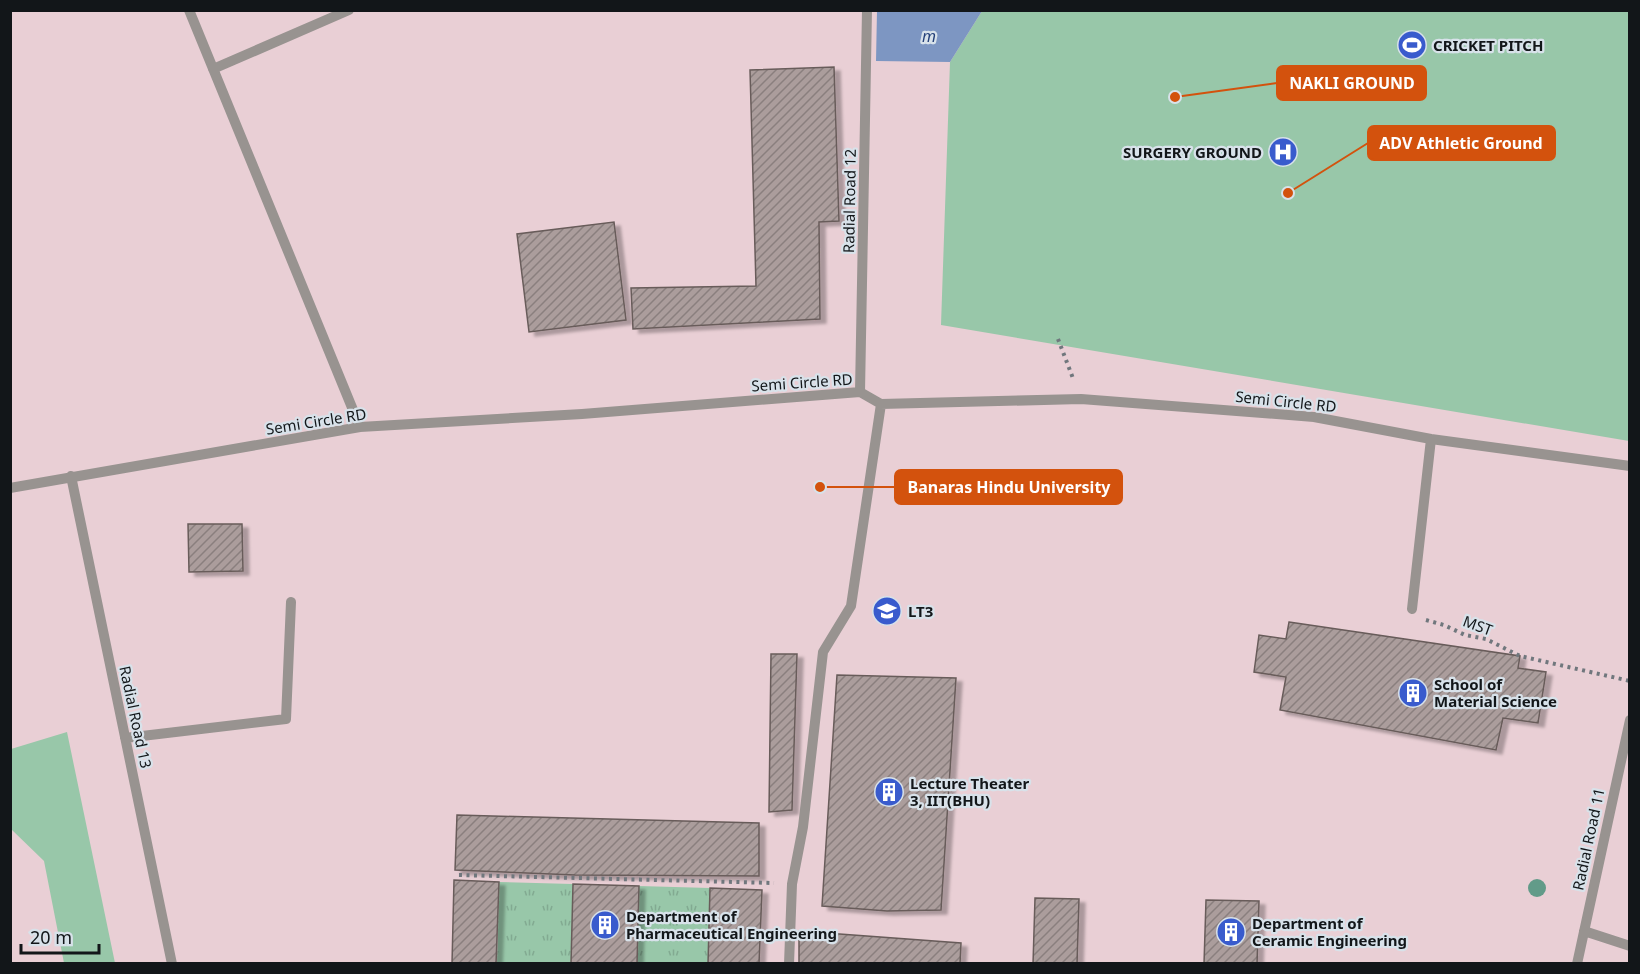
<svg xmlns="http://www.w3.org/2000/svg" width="1640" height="974" viewBox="0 0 1640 974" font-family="'Noto Sans',sans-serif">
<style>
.education{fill:#e9cfd5}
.grass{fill:url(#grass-tufts)}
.park{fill:#98c7a9}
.water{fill:#7d96c2}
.building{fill:url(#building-hatch);stroke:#685c5a;stroke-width:1.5;filter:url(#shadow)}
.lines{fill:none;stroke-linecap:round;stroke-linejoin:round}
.path{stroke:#70777d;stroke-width:4;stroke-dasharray:3 4.5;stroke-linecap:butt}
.service{stroke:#989390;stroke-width:10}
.tree{fill:#629b89}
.labels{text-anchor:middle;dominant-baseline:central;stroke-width:4.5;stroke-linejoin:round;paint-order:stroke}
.poi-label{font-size:15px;font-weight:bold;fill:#121619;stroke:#d8e2ea;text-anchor:start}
.street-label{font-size:15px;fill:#121619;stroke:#d8e2ea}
.water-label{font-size:16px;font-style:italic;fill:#244079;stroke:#d8e2ea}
.leader{fill:none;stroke:#d3520d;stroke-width:2}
.callout-dot{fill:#d3520d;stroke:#d8e2ea;stroke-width:2}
.callout{fill:#d3520d;stroke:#d3520d;stroke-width:2}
.callout-label{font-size:16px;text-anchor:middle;font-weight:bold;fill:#fff}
</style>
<defs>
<pattern id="grass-tufts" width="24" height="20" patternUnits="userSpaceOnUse" patternTransform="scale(1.5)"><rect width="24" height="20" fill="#98c7a9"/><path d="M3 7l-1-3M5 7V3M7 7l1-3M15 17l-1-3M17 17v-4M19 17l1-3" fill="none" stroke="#82aa91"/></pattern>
<pattern id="building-hatch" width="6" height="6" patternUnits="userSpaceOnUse" patternTransform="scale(1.5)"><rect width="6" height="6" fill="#ab9d9c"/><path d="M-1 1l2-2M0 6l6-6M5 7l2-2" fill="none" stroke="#8a7f7e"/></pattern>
<filter id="shadow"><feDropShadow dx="6" dy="4" stdDeviation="1.5" flood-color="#0004"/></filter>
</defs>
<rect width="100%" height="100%" fill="#d8e2ea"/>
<path class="education" d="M 11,11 L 1629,11 L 1629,963 L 11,963 Z"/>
<path class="grass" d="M 499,882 L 573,884 L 571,963 L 497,964 Z
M 639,886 L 710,888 L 708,963 L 637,964 Z"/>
<path class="park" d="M 982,11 L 1629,11 L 1629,441 L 941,325 L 950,62 Z
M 67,732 L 115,963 L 64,963 L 44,861 L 11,829 L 11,749 Z"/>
<path class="water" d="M 877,11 L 877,10 L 982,11 L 950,62 L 876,61 Z"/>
<path class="building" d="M 834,67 L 839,221 L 819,222 L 820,319 L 633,329 L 631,288 L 756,286 L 750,70 Z
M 614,222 L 626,320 L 529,332 L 517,234 Z
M 188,524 L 242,524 L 243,571 L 189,572 Z
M 1289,622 L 1520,656 L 1518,668 L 1546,672 L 1538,723 L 1503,718 L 1496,750 L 1280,710 L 1286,677 L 1254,672 L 1259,635 L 1286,639 Z
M 771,654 L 797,654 L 792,810 L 769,812 Z
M 837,675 L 956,678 L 941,910 L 887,911 L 822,906 Z
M 457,815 L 759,823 L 759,876 L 575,875 L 455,870 Z
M 454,880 L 499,882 L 496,964 L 452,964 Z
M 573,884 L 639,886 L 637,964 L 571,964 Z
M 710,888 L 762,890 L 759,964 L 708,964 Z
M 1035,898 L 1079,899 L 1077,964 L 1033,964 Z
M 1206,900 L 1259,901 L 1257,964 L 1204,964 Z
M 799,931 L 961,943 L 960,964 L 799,964 Z"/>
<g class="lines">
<path class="path" d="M 1058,339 L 1074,381
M 1426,620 L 1444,625 L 1465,635 L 1486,639 L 1520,656 L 1630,681
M 459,875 L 774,883"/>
<path class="service" d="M 189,10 L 360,427
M 213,69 L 349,10
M 860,392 L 867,10
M 71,476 L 172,964
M 10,488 L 360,427 L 582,414 L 860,392 L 881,404 L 1081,399 L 1314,417 L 1431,439 L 1630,466
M 1412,609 L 1431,439
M 125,738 L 286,719 L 291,602
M 1584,931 L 1630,946
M 789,964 L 792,884 L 803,827 L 823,652 L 851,606 L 881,404
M 1577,964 L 1630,720"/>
</g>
<circle class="tree" cx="1537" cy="888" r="9"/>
<defs>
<g id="stadium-disc" transform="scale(1.5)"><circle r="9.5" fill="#395bcd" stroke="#d8e2ea"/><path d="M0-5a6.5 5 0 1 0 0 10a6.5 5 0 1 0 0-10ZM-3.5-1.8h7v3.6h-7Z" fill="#fff"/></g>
<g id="hospital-disc" transform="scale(1.5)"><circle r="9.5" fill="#395bcd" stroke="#d8e2ea"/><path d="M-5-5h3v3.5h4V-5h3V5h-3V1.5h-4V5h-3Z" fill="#fff"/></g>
<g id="university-disc" transform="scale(1.5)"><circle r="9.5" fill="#395bcd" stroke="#d8e2ea"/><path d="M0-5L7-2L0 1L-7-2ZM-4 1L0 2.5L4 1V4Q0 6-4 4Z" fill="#fff"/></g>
<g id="building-disc" transform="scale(1.5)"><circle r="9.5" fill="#395bcd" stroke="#d8e2ea"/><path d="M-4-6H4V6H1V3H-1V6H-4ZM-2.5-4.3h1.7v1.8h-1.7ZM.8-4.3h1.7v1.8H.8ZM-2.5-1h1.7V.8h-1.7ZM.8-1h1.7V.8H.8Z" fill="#fff"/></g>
</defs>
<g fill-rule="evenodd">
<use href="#stadium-disc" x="1412" y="45"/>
<use href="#hospital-disc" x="1283" y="152"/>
<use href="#university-disc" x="887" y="611"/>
<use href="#building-disc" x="1413" y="693"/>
<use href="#building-disc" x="889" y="792"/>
<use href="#building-disc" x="605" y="925"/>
<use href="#building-disc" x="1231" y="932"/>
</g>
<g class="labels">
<g class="poi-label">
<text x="1433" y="45">CRICKET PITCH</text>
<text x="1262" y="152" text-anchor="end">SURGERY GROUND</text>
<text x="908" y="611">LT3</text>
<text x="1434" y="684">School of<tspan x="1434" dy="17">Material Science</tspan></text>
<text x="910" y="783">Lecture Theater<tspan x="910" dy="17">3, IIT(BHU)</tspan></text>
<text x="626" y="916">Department of<tspan x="626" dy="17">Pharmaceutical Engineering</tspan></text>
<text x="1252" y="923">Department of<tspan x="1252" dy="17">Ceramic Engineering</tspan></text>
</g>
<g class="street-label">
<text transform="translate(849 201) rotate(-89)">Radial Road 12</text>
<text transform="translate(802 382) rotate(-4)">Semi Circle RD</text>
<text transform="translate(1286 401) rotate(6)">Semi Circle RD</text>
<text transform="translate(316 421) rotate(-9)">Semi Circle RD</text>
<text transform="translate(1478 625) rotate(20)">MST</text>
<text transform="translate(136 717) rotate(78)">Radial Road 13</text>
<text transform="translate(1588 839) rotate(-78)">Radial Road 11</text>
</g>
<g class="water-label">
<text x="929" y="36">m</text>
</g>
</g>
<path class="leader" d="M1175 97L1277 83M1288 193L1368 143M820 487L895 487"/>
<g class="callout-dot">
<circle cx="1175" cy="97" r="6"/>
<circle cx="1288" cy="193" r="6"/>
<circle cx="820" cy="487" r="6"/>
</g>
<g class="callout">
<rect x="1277" y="66" width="149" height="34" rx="6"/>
<rect x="1368" y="126" width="187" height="34" rx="6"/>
<rect x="895" y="470" width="227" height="34" rx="6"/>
</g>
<g class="callout-label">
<text x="1352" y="89">NAKLI GROUND</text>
<text x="1461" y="149">ADV Athletic Ground</text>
<text x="1009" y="493">Banaras Hindu University</text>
</g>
<rect width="1640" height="974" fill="none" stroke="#121619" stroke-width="24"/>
<path d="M21 944v9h78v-9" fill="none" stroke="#121619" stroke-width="3"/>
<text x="30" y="944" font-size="18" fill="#121619" stroke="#d8e2ea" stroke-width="4.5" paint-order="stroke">20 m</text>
</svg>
